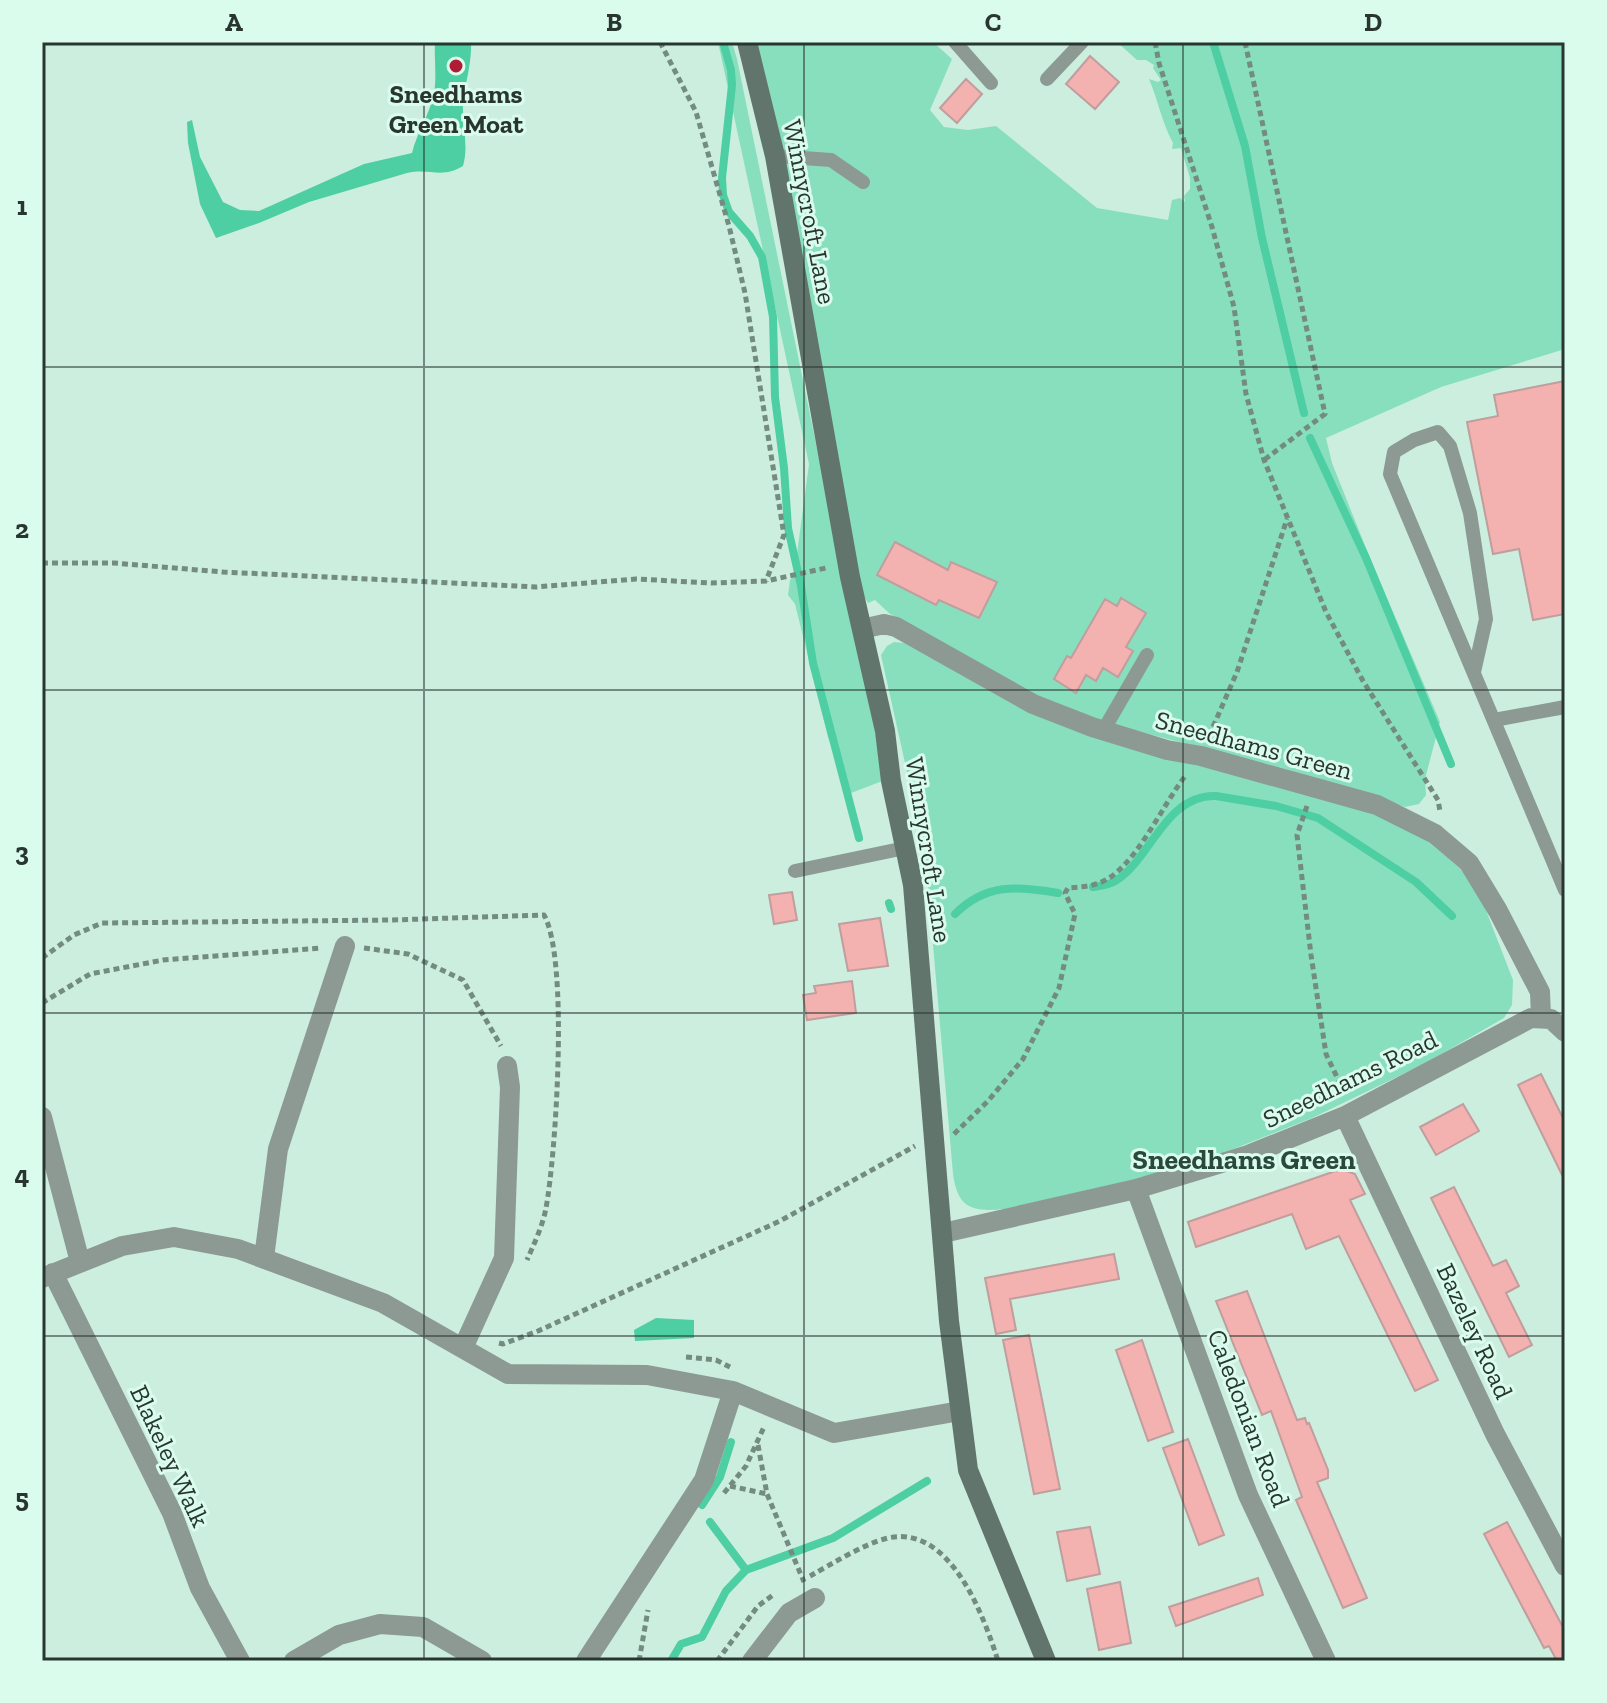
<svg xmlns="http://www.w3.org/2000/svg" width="1607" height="1703" viewBox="0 0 1607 1703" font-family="'Zilla Slab',serif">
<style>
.green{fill:#88dfbd}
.water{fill:#4ecea3}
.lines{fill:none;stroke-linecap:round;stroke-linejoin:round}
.stream{stroke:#4ecea3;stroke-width:8}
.building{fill:#f3b1b0;stroke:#c09e9d;stroke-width:2}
.path{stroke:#748b80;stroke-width:5;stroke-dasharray:6 4;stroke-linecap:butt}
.lane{stroke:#8c9a93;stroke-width:14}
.street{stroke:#8c9a93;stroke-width:20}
.secondary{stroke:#61756d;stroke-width:20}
.grid{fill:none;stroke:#293630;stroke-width:2;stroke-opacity:0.55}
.poi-dot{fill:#b01c33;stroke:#d9fced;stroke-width:3}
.labels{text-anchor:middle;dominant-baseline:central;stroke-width:6;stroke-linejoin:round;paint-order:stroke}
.poi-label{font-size:26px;font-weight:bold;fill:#293630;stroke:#d9fced}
.street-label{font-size:26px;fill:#293630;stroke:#d9fced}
.neighbourhood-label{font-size:28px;font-weight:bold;fill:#2a483c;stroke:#d9fced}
.neatline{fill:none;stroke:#293630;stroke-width:3}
.grid-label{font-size:26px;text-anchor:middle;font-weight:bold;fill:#293630}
</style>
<rect width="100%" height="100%" fill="#cceedf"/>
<path class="green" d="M 718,42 L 732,42 L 737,59 L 885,780 L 851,793 L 828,737 L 795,604 L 788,595 L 790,580 L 794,576 L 809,464 Z
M 754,42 L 933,42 L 952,59 L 930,110 L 944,127 L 968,130 L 996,126 L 1097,208 L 1168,220 L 1172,200 L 1180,198 L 1185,202 L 1184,196 L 1190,189 L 1190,178 L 1181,148 L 1172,149 L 1173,143 C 1162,123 1158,100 1149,79 L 1158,82 L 1161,80 L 1153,68 L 1154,65 L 1146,60 L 1137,60 L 1117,42 L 1565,42 L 1565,349 L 1441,387 L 1326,438 L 1332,463 L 1370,558 L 1440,722 L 1425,779 L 1426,795 L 1419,804 L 1405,807 L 1286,769 L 1117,726 L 1041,698 L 890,614 L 875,600 L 868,603 L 860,590 Z
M 894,642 L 904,643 L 963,675 L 1279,779 L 1417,830 L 1475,882 L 1513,980 L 1512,1005 L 1504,1018 L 1424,1064 L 1312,1118 L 1236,1148 L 1141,1178 L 1005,1209 C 972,1212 958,1209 953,1174 L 925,853 L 881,655 L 887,646 Z"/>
<path class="water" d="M 435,42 L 471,42 C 472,63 465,83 463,104 C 462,126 469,146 463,166 C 442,179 430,168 407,173 L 309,202 L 259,223 L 216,238 L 200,204 L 188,143 L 187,122 L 192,120 L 200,157 L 223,202 L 240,210 L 259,211 L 364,164 L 412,153 C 417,132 430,114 434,93 C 437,77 434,58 435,42 Z
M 656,1318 L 694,1320 L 694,1338 L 635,1341 L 634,1330 Z"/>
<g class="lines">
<path class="stream" d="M 723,42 L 731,70 L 732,85 L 722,178 L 723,195 L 729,212 L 750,236 L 762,257 L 773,317 L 775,397 L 784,468 L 788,528 L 801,586 L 813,663 L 859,838
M 1213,42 L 1245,146 L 1262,238 L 1304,413
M 1310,438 L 1366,558 L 1451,764
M 1093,887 C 1101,886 1110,885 1117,880 C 1151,858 1166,794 1216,796 L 1276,806 L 1318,818 L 1416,882 L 1452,916
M 889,903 L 891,909
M 955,914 C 986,883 1017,886 1058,893
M 702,1505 L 720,1477 L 731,1442
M 710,1522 L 746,1570
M 671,1661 L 681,1644 L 702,1637 L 726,1591 L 746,1570 L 833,1538 L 927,1481"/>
</g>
<path class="building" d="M 1090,56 L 1119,82 L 1095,109 L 1066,84 Z
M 966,79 L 982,94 L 957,123 L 940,108 Z
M 1565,381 L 1565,614 L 1533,620 L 1519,549 L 1493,554 L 1467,422 L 1498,416 L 1494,395 Z
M 895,542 L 948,570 L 951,562 L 997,582 L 979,618 L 939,600 L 936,605 L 877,575 Z
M 1121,598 L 1146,613 L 1126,647 L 1133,651 L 1118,677 L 1103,668 L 1096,681 L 1086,675 L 1076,693 L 1054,679 L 1067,656 L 1071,658 L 1105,599 L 1117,606 Z
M 792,892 L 797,920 L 774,924 L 769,895 Z
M 880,918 L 888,966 L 848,971 L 839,924 Z
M 852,981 L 856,1013 L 807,1020 L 803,995 L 816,993 L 814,986 Z
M 1541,1074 L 1565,1122 L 1565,1181 L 1518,1085 Z
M 1463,1104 L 1479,1131 L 1436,1155 L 1420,1127 Z
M 1341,1169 L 1355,1174 L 1365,1194 L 1350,1200 L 1438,1380 L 1415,1391 L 1339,1236 L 1306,1249 L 1292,1214 L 1196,1247 L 1188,1222 Z
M 1454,1187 L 1493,1266 L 1506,1260 L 1519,1286 L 1506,1293 L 1532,1345 L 1509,1357 L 1431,1198 Z
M 1114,1254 L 1119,1279 L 1010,1299 L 1016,1330 L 996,1334 L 985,1278 Z
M 1247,1291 L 1297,1420 L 1305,1418 L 1307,1424 L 1309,1423 L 1328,1470 L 1328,1478 L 1317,1482 L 1367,1598 L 1343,1608 L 1296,1500 L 1302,1497 L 1271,1411 L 1262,1415 L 1216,1301 Z
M 1029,1335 L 1060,1489 L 1034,1494 L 1003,1340 Z
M 1142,1340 L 1173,1432 L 1148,1441 L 1116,1350 Z
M 1188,1439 L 1224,1535 L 1199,1545 L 1163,1448 Z
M 1507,1522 L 1565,1631 L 1565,1661 L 1557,1661 L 1549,1646 L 1544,1648 L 1484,1534 Z
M 1090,1527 L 1100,1574 L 1067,1581 L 1057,1532 Z
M 1258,1578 L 1263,1595 L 1176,1626 L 1169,1607 Z
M 1120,1582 L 1131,1643 L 1099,1650 L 1087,1589 Z"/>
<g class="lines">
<path class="path" d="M 660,42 L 696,112 L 729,226 L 745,293 L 784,535 L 766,581
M 1155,42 L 1159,63 L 1212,227 L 1234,307 L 1246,394 L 1264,460 L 1326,612 L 1363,681 L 1438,800 L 1440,811
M 1245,42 L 1325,414 L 1264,460
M 42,563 L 114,563 L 223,572 L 536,587 L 636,579 L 711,583 L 766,581 L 826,568
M 1209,736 L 1237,672 L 1287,519
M 1307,806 L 1297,835 L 1311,955 L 1326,1054 L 1344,1092
M 364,948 L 408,954 L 463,980 L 501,1046
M 42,958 L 74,935 L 102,923 L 392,920 L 544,915 C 569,959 556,1154 546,1208 C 543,1225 534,1244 527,1260
M 42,1003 L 90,974 L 163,960 L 322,948
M 954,1134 L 988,1101 L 1023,1059 L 1059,988 L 1075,914 L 1065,893 L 1068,888 C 1078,887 1089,887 1099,883 C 1134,871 1162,805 1186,775
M 499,1343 L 503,1344 L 538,1331 L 780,1221 L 915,1146
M 686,1357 L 716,1360 L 730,1367
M 758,1445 L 767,1494 L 804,1582
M 730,1486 L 767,1494
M 724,1493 L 746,1466 L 764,1427
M 810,1576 C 832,1564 863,1544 888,1538 C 950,1524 984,1616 998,1661
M 639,1661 L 648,1610
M 717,1661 L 758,1606 L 773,1595"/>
<path class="lane" d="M 955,42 L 991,83
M 1047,79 L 1082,42
M 775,156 L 831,160 L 863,182
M 1474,672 L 1486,619 L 1470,513 L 1450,446 L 1438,432 L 1414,440 L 1394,452 L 1390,474 L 1565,890
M 1494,720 L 1565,707
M 1103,731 L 1147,655
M 795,871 L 905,848"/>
<path class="street" d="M 862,629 L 884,624 L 896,627 L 1033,704 L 1092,727 L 1167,750 L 1201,756 L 1377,805 L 1435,834 L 1469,863 L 1498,911 L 1540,992 L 1541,1017
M 1345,1116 L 1495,1434 L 1565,1566
M 42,1117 L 80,1262
M 1136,1189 L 1248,1495 L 1326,1661
M 943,1233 L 1136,1189 L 1248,1155 L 1345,1116 L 1531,1018 L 1551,1019 L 1565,1032
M 264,1258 L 278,1149 L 345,946
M 53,1273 L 172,1513 L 200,1588 L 240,1661
M 42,1278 L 122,1246 L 174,1237 L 238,1249 L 383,1303 L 508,1374 L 647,1375 L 733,1391 L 834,1433 L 960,1411
M 463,1348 L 504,1258 L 510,1087 L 507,1066
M 294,1661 L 339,1635 L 380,1624 L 423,1627 L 482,1661
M 586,1661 L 704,1480 L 733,1391
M 752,1661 L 789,1613 L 815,1598"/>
<path class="secondary" d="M 747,42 L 775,156 L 850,577 L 885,731 L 891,781 L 913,885 L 949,1321 L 968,1470 L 1046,1661"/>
</g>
<path class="grid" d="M 424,42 L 424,1661M 804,42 L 804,1661M 1183,42 L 1183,1661M 42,367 L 1565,367M 42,690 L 1565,690M 42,1013 L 1565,1013M 42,1336 L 1565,1336"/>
<circle class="poi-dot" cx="456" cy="66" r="8"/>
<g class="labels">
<g class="poi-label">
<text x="456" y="94">Sneedhams<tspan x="456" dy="30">Green Moat</tspan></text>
</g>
<g class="street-label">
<text transform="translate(810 212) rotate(79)">Winnycroft Lane</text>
<text transform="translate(1254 745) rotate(15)">Sneedhams Green</text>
<text transform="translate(929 850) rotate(81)">Winnycroft Lane</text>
<text transform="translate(1350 1079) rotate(-26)">Sneedhams Road</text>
<text transform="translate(1475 1331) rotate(65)">Bazeley Road</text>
<text transform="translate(1249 1418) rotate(69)">Caledonian Road</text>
<text transform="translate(170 1456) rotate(65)">Blakeley Walk</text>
</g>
<g class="neighbourhood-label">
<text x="1244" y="1159">Sneedhams Green</text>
</g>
</g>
<rect width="1607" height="1703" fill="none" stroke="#d9fced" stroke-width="88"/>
<rect x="44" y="44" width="1519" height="1615" class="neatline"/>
<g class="grid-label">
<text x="234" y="31">A</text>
<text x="614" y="31">B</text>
<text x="993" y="31">C</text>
<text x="1373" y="31">D</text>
<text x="22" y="215">1</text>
<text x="22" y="538">2</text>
<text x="22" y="861">3</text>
<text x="22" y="1184">4</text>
<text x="22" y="1507">5</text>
</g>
</svg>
